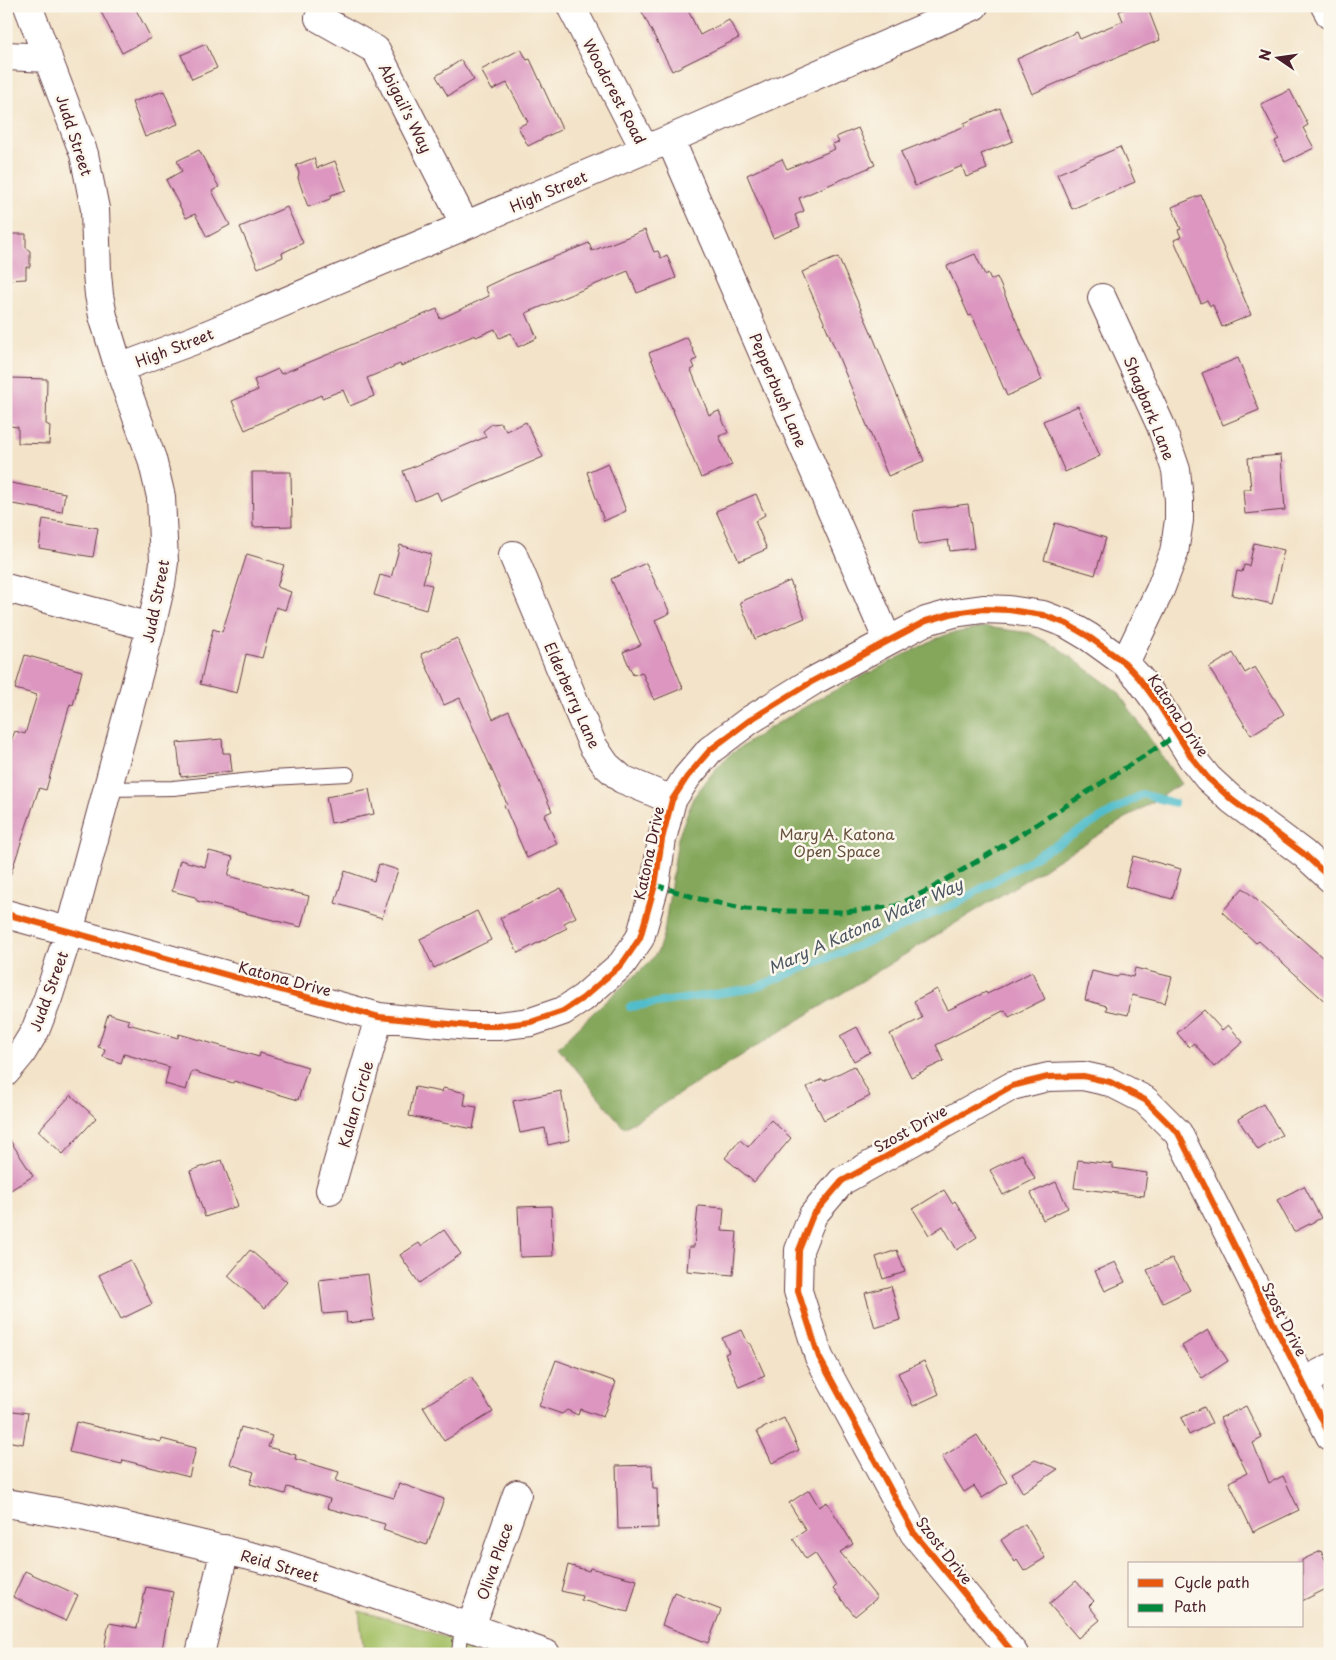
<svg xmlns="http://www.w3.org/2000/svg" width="1336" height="1660" viewBox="0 0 1336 1660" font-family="'Playpen Sans',sans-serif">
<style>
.green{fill:#a6c167;stroke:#787049}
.forest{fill:#84a75c;stroke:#676344}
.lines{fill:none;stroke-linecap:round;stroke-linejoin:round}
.stream{stroke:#51bdcc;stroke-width:8}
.building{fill:#dc96c0}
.service-casing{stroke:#633c43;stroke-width:16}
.minor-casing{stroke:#633c43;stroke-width:30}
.service{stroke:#fff;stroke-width:14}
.minor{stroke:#fff;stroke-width:28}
.quiet{stroke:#00873e;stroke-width:5;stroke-dasharray:10 5;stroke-linecap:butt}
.cycleway-casing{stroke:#fbf7ec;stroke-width:9}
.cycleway{stroke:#e8590c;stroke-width:6}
.labels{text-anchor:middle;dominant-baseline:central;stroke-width:5;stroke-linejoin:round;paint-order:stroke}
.street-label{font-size:15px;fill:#4a1f2b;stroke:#fbf7ec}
.park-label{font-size:15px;fill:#66503d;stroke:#fbf7ec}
.water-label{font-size:16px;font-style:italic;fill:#4c5663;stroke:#fbf7ec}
</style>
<rect width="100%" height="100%" fill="#fbf7ec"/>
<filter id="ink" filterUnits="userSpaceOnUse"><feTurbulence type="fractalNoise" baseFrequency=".02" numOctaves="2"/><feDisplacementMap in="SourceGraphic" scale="10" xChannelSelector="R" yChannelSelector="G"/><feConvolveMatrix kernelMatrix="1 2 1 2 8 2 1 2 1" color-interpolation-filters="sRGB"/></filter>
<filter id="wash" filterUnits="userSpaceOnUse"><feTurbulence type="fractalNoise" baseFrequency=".0096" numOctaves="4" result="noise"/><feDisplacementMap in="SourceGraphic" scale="20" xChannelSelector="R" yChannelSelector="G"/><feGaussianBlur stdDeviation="1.12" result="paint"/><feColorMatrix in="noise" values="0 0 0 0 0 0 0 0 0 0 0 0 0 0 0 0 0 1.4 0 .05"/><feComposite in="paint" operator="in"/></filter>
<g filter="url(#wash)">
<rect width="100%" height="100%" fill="#f3e3c8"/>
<path class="green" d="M 359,1611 L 407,1624 L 493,1654 L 364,1654 Z"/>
<path class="forest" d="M 986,627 L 1030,633 L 1057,647 L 1118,692 L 1181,784 L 624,1128 L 558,1047 L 598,1008 L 649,963 L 658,951 L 664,932 L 678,838 L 693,798 L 714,771 L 728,756 L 766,730 L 822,697 L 933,640 L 948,634 Z"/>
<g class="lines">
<path class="stream" d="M 630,1007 L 754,988 L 867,942 L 955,904 L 1142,794 L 1174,803"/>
</g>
<g id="blocks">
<path class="building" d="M 98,6 L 134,6 L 151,38 L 122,53 Z
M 639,6 L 686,6 L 700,35 L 729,20 L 739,38 L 672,71 Z
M 1132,6 L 1147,6 L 1160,40 L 1100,64 L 1032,94 L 1017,59 L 1077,32 L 1080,39 L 1123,21 L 1119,11 Z
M 206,44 L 217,68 L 192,79 L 181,55 Z
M 521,49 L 527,60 L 530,59 L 562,129 L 528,146 L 518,127 L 528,122 L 507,83 L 492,90 L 481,70 Z
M 461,60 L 474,80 L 448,96 L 436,76 Z
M 1290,90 L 1308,125 L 1303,128 L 1314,148 L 1285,162 L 1275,141 L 1279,139 L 1261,104 Z
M 164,91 L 178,124 L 145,137 L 132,102 Z
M 1000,108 L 1013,141 L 981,154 L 987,169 L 966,177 L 962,166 L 915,186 L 901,152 L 965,126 L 964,123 Z
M 858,128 L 875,165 L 799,198 L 804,211 L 795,215 L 800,227 L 773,238 L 747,175 L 782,159 L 787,169 L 835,149 L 832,144 L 839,142 L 836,137 Z
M 1120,147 L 1135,182 L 1072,209 L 1057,174 Z
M 199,150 L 219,187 L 212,191 L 230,225 L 207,237 L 195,214 L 186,218 L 166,180 L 182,171 L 177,161 Z
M 314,158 L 317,168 L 335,161 L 346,190 L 331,195 L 330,199 L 308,207 L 298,178 L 299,173 L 296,165 Z
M 1201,195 L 1251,315 L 1222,327 L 1213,305 L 1210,306 L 1207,300 L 1201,303 L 1174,240 L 1181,237 L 1178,230 L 1181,229 L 1172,207 Z
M 287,207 L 303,243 L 282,253 L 283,257 L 258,268 L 240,227 Z
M 645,230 L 654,252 L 658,251 L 661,258 L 667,255 L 676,278 L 637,293 L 628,271 L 526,313 L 537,338 L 518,347 L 511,333 L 499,338 L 495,329 L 476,337 L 475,335 L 401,366 L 400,364 L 367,378 L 374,396 L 350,406 L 343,390 L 322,398 L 321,395 L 245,430 L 232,401 L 258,390 L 254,380 L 278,369 L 281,374 L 437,309 L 440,319 L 489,296 L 485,287 L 510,275 L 589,243 L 592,251 Z
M 6,234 L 26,234 L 26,248 L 30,251 L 30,267 L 26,267 L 26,279 L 6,280 Z
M 975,254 L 985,275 L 988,273 L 991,280 L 997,277 L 1042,380 L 1007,396 L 972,315 L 969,316 L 947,266 Z
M 838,257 L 871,332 L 924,461 L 888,476 L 824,322 L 802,272 Z
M 687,337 L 697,359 L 692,361 L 695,368 L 691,370 L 709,415 L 719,411 L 728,433 L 719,436 L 732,465 L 701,478 L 649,353 Z
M 1238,358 L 1259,410 L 1223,425 L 1202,373 Z
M 11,378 L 47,379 L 46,424 L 50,426 L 49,444 L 18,443 L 18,427 L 10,426 Z
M 1078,406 L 1100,456 L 1065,472 L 1043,421 Z
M 526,422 L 543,457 L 441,501 L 437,492 L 415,501 L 403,471 L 486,437 L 483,431 L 492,424 L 501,423 L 506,431 Z
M 1281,455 L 1285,510 L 1245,514 L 1243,489 L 1251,489 L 1248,458 Z
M 608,463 L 626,511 L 604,521 L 587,472 Z
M 252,472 L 291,472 L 292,526 L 253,527 Z
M 6,482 L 65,493 L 62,512 L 6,503 Z
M 756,494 L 765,515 L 755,521 L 767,549 L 739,561 L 716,511 Z
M 968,504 L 974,548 L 950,551 L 948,540 L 918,545 L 913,511 Z
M 43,519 L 98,528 L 93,557 L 39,548 Z
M 1055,523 L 1106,538 L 1095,575 L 1044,560 Z
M 1254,543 L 1284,550 L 1272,604 L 1232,595 L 1237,571 L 1242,572 L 1244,565 L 1249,566 Z
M 400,545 L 431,554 L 423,583 L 432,585 L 426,610 L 374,595 L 380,575 L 391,578 Z
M 247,554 L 284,565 L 277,587 L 291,592 L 285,610 L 276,607 L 262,658 L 246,654 L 237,693 L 200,684 L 213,629 L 222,632 Z
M 646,563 L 670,613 L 655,620 L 683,688 L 654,700 L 642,672 L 633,675 L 623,652 L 641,645 L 611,579 Z
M 790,581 L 805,618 L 755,639 L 740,602 Z
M 457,638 L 493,719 L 509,711 L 552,811 L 544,815 L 557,844 L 527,858 L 504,805 L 507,804 L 460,698 L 444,705 L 421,654 Z
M 1233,653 L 1245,673 L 1255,667 L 1284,714 L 1251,735 L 1209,668 Z
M 25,655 L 82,671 L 73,705 L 70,704 L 46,790 L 39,788 L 10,876 L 6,876 L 6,750 L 9,740 L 11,741 L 15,731 L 25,734 L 37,695 L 15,689 Z
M 222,739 L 223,753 L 230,753 L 232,771 L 181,777 L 177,743 Z
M 369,789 L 374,814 L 331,823 L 326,797 Z
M 209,851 L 233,857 L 228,876 L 309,896 L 301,927 L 197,901 L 195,897 L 172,891 L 180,860 L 205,867 Z
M 1133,856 L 1181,869 L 1172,899 L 1125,886 Z
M 379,864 L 398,870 L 382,918 L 335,903 L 345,871 L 374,881 Z
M 561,888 L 576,917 L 564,923 L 567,928 L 518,953 L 500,918 Z
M 1243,888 L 1330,964 L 1330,1006 L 1259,941 L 1256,943 L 1222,912 Z
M 477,911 L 491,940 L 434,968 L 420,939 Z
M 1135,968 L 1172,977 L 1165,1003 L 1132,995 L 1128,1015 L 1106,1010 L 1107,1006 L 1085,1000 L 1092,971 L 1117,977 L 1121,974 L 1133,977 Z
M 1032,972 L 1045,999 L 1009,1017 L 1005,1010 L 936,1045 L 944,1061 L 911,1077 L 890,1034 L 922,1018 L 914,1001 L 937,989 L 948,1010 L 986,992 L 987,994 Z
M 1204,1010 L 1222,1030 L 1228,1025 L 1243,1042 L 1214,1067 L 1194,1043 L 1189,1047 L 1177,1033 Z
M 108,1014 L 129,1020 L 128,1024 L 178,1038 L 179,1034 L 259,1057 L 260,1053 L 308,1067 L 298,1100 L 234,1081 L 233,1083 L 192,1071 L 186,1090 L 165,1084 L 169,1067 L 124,1054 L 121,1063 L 103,1057 L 105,1049 L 98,1047 Z
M 857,1027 L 870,1052 L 854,1061 L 840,1036 Z
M 854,1066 L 870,1096 L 824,1120 L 807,1087 L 822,1079 L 824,1081 Z
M 415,1087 L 442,1092 L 443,1088 L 466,1093 L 464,1105 L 477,1107 L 473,1129 L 409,1116 Z
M 561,1091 L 570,1140 L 548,1145 L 545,1128 L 520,1133 L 513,1101 Z
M 71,1095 L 96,1118 L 63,1154 L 38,1131 Z
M 1263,1104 L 1282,1135 L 1258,1150 L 1238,1119 Z
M 771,1120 L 791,1138 L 754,1182 L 725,1158 L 740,1140 L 748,1147 Z
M 6,1134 L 33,1176 L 6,1193 Z
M 1022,1154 L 1035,1179 L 1003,1195 L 990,1170 Z
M 222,1160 L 238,1206 L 205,1217 L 190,1171 Z
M 1078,1160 L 1113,1164 L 1113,1168 L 1147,1173 L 1144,1196 L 1074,1188 Z
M 1056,1182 L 1068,1208 L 1043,1220 L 1031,1193 Z
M 1304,1186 L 1321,1218 L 1294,1232 L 1277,1200 Z
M 944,1190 L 952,1203 L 955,1201 L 977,1237 L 957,1250 L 943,1226 L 929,1235 L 913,1209 Z
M 551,1206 L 553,1256 L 520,1257 L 518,1207 Z
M 698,1206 L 724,1208 L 722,1231 L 737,1232 L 733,1275 L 687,1271 L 689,1247 L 694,1247 Z
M 444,1230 L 461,1254 L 419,1283 L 400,1255 L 419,1243 L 421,1246 Z
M 250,1250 L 287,1282 L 265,1308 L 228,1276 Z
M 897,1250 L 905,1272 L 883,1279 L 876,1257 Z
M 1172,1258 L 1190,1290 L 1163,1303 L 1147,1270 Z
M 130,1260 L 152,1304 L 121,1319 L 99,1275 Z
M 1115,1262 L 1125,1282 L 1105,1291 L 1095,1271 Z
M 368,1274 L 374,1320 L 347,1323 L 346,1312 L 323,1314 L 319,1280 Z
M 891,1286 L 900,1320 L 875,1328 L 865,1293 Z
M 742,1330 L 748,1343 L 751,1344 L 765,1376 L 739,1387 L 725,1354 L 729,1352 L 722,1338 Z
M 1208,1330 L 1228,1361 L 1202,1378 L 1182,1346 Z
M 556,1360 L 616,1382 L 603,1417 L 580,1409 L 578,1415 L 567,1410 L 562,1414 L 539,1406 Z
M 924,1361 L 939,1394 L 913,1406 L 898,1373 Z
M 471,1377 L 493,1412 L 444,1441 L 423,1407 Z
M 1246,1406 L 1262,1438 L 1253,1443 L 1269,1483 L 1283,1476 L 1299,1510 L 1253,1532 L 1229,1482 L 1247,1473 L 1220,1418 Z
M 1204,1407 L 1212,1423 L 1189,1435 L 1181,1418 Z
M 6,1410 L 28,1413 L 23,1444 L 6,1441 Z
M 784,1418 L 799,1450 L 772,1463 L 757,1431 Z
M 76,1422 L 161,1442 L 162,1439 L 196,1448 L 189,1477 L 123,1460 L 122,1464 L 69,1452 Z
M 241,1427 L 272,1436 L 268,1447 L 296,1455 L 295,1459 L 339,1472 L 336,1481 L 394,1498 L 399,1483 L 444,1499 L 427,1545 L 383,1530 L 385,1524 L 327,1508 L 330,1499 L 287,1487 L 285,1494 L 250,1484 L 254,1472 L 230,1464 Z
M 977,1435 L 1007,1482 L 982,1498 L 974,1486 L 964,1492 L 942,1457 Z
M 1035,1460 L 1058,1469 L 1023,1493 L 1012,1474 Z
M 652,1465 L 653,1489 L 657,1489 L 658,1528 L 618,1529 L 616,1466 Z
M 809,1490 L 819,1507 L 827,1502 L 853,1544 L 840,1552 L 877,1598 L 855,1616 L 833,1589 L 836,1586 L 815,1553 L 806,1559 L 793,1539 L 806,1530 L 789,1503 Z
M 1025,1524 L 1045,1558 L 1024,1571 L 1017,1560 L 1015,1562 L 1001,1540 Z
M 1321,1551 L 1330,1570 L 1330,1587 L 1302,1601 L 1302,1560 Z
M 568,1565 L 589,1571 L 590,1568 L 637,1580 L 628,1612 L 581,1600 L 582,1596 L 561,1591 Z
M 25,1571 L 78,1595 L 66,1621 L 13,1597 Z
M 1076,1581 L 1094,1601 L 1089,1606 L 1100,1620 L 1078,1638 L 1049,1604 Z
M 146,1587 L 173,1592 L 161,1654 L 125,1654 L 104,1649 L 109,1623 L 137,1628 Z
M 674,1592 L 721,1610 L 708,1643 L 662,1625 Z"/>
</g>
</g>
<g filter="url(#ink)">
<use href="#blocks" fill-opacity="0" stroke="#633c43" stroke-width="1"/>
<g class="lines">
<g class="service-casing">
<path id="service" d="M 107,789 L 173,788 L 271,778 L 347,774
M 459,1654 L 462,1624"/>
</g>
<g class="minor-casing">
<path id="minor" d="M 571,6 L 645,150
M 1325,6 L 1330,15
M 319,18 L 376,50 L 465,225
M 6,56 L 48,58
M 670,139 L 888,641
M 1102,298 L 1161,426 L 1176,470 L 1179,500 L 1179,520 L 1174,553 L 1160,590 L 1125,663
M 119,368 L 192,341 L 670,139 L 974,6
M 513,555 L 593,746 L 606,765 L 622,779 L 672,800
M 6,588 L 151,627
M 6,914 L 379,1017 L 469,1026 L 498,1026 L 531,1022 L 563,1011 L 583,998 L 622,964 L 640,938 L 655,885 L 662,839 L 672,800 L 687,777 L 710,750 L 750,720 L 813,681 L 888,641 L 926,621 L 954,613 L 983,609 L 1009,610 L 1043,615 L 1067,624 L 1089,637 L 1125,663 L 1139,678 L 1159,705 L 1192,758 L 1208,778 L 1232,800 L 1304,854 L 1330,878
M 6,1072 L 21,1054 L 35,1031 L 48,998 L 69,932 L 151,627 L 161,584 L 164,562 L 161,497 L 152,459 L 119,368 L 103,316 L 99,295 L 97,273 L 95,209 L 84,154 L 28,6
M 330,1190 L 379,1017
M 1303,1382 L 1330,1368
M 6,1503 L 81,1516 L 275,1562 L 427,1612 L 546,1654
M 471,1627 L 517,1494
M 200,1654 L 225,1549
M 1014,1654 L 914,1533 L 819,1357 L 798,1291 L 799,1250 L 813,1215 L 842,1181 L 1012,1086 L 1048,1077 L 1083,1076 L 1110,1082 L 1145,1100 L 1178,1133 L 1330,1436"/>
</g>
<use href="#service" class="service"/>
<use href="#minor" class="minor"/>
<path class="quiet" d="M 655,885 L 700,899 L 746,909 L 783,911 L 845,912 L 896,906 L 934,887 L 1001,847 L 1177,735"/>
<g class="cycleway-casing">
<path id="cycleway" d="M 6,914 L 379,1017 L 469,1026 L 498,1026 L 531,1022 L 563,1011 L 583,998 L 622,964 L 640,938 L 655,885 L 662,839 L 672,800 L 687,777 L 710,750 L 750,720 L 813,681 L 888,641 L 926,621 L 954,613 L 983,609 L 1009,610 L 1043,615 L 1067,624 L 1089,637 L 1125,663 L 1139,678 L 1159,705 L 1192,758 L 1208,778 L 1232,800 L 1304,854 L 1330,878
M 1014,1654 L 914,1533 L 819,1357 L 798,1291 L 799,1250 L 813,1215 L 842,1181 L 1012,1086 L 1048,1077 L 1083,1076 L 1110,1082 L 1145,1100 L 1178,1133 L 1330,1436"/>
</g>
<use href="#cycleway" class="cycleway"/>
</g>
</g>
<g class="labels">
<g class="street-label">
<text transform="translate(615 91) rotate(62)">Woodcrest Road</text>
<text transform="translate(406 108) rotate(63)">Abigail's Way</text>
<text transform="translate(75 135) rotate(72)">Judd Street</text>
<text transform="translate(548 191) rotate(-23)">High Street</text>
<text transform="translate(174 347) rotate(-21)">High Street</text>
<text transform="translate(779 390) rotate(67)">Pepperbush Lane</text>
<text transform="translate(1150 408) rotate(68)">Shagbark Lane</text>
<text transform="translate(155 601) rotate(-79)">Judd Street</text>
<text transform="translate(573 695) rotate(66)">Elderberry Lane</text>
<text transform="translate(1179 715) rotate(56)">Katona Drive</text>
<text transform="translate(648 853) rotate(-78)">Katona Drive</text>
<text transform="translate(285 978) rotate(15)">Katona Drive</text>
<text transform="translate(48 991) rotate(-70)">Judd Street</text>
<text transform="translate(355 1104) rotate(-74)">Kalan Circle</text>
<text transform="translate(910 1128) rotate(-29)">Szost Drive</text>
<text transform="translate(1285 1319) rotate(63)">Szost Drive</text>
<text transform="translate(945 1550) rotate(52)">Szost Drive</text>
<text transform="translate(494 1561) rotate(-71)">Oliva Place</text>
<text transform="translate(280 1565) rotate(16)">Reid Street</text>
</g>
<g class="park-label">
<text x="837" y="833">Mary A. Katona<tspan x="837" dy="17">Open Space</tspan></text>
</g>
<g class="water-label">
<text transform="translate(865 925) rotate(-24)">Mary A Katona Water Way</text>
</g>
</g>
<rect width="1336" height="1660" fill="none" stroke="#fbf7ec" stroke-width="25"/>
<rect x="1128" y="1562" width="175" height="65" fill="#fbf7ec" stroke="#b4a19f"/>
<rect x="1138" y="1579" width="25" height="8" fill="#e8590c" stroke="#b4a19f"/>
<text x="1174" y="1588" font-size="15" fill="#4a1f2b">Cycle path</text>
<rect x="1138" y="1604" width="25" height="8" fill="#00873e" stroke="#b4a19f"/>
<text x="1174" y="1612" font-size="15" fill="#4a1f2b">Path</text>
<g transform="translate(1278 58) rotate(283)" stroke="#fbf7ec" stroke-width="4" paint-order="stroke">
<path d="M0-4L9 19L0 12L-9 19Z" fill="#4a1f2b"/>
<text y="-8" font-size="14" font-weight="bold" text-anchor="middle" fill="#4a1f2b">N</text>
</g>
</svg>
